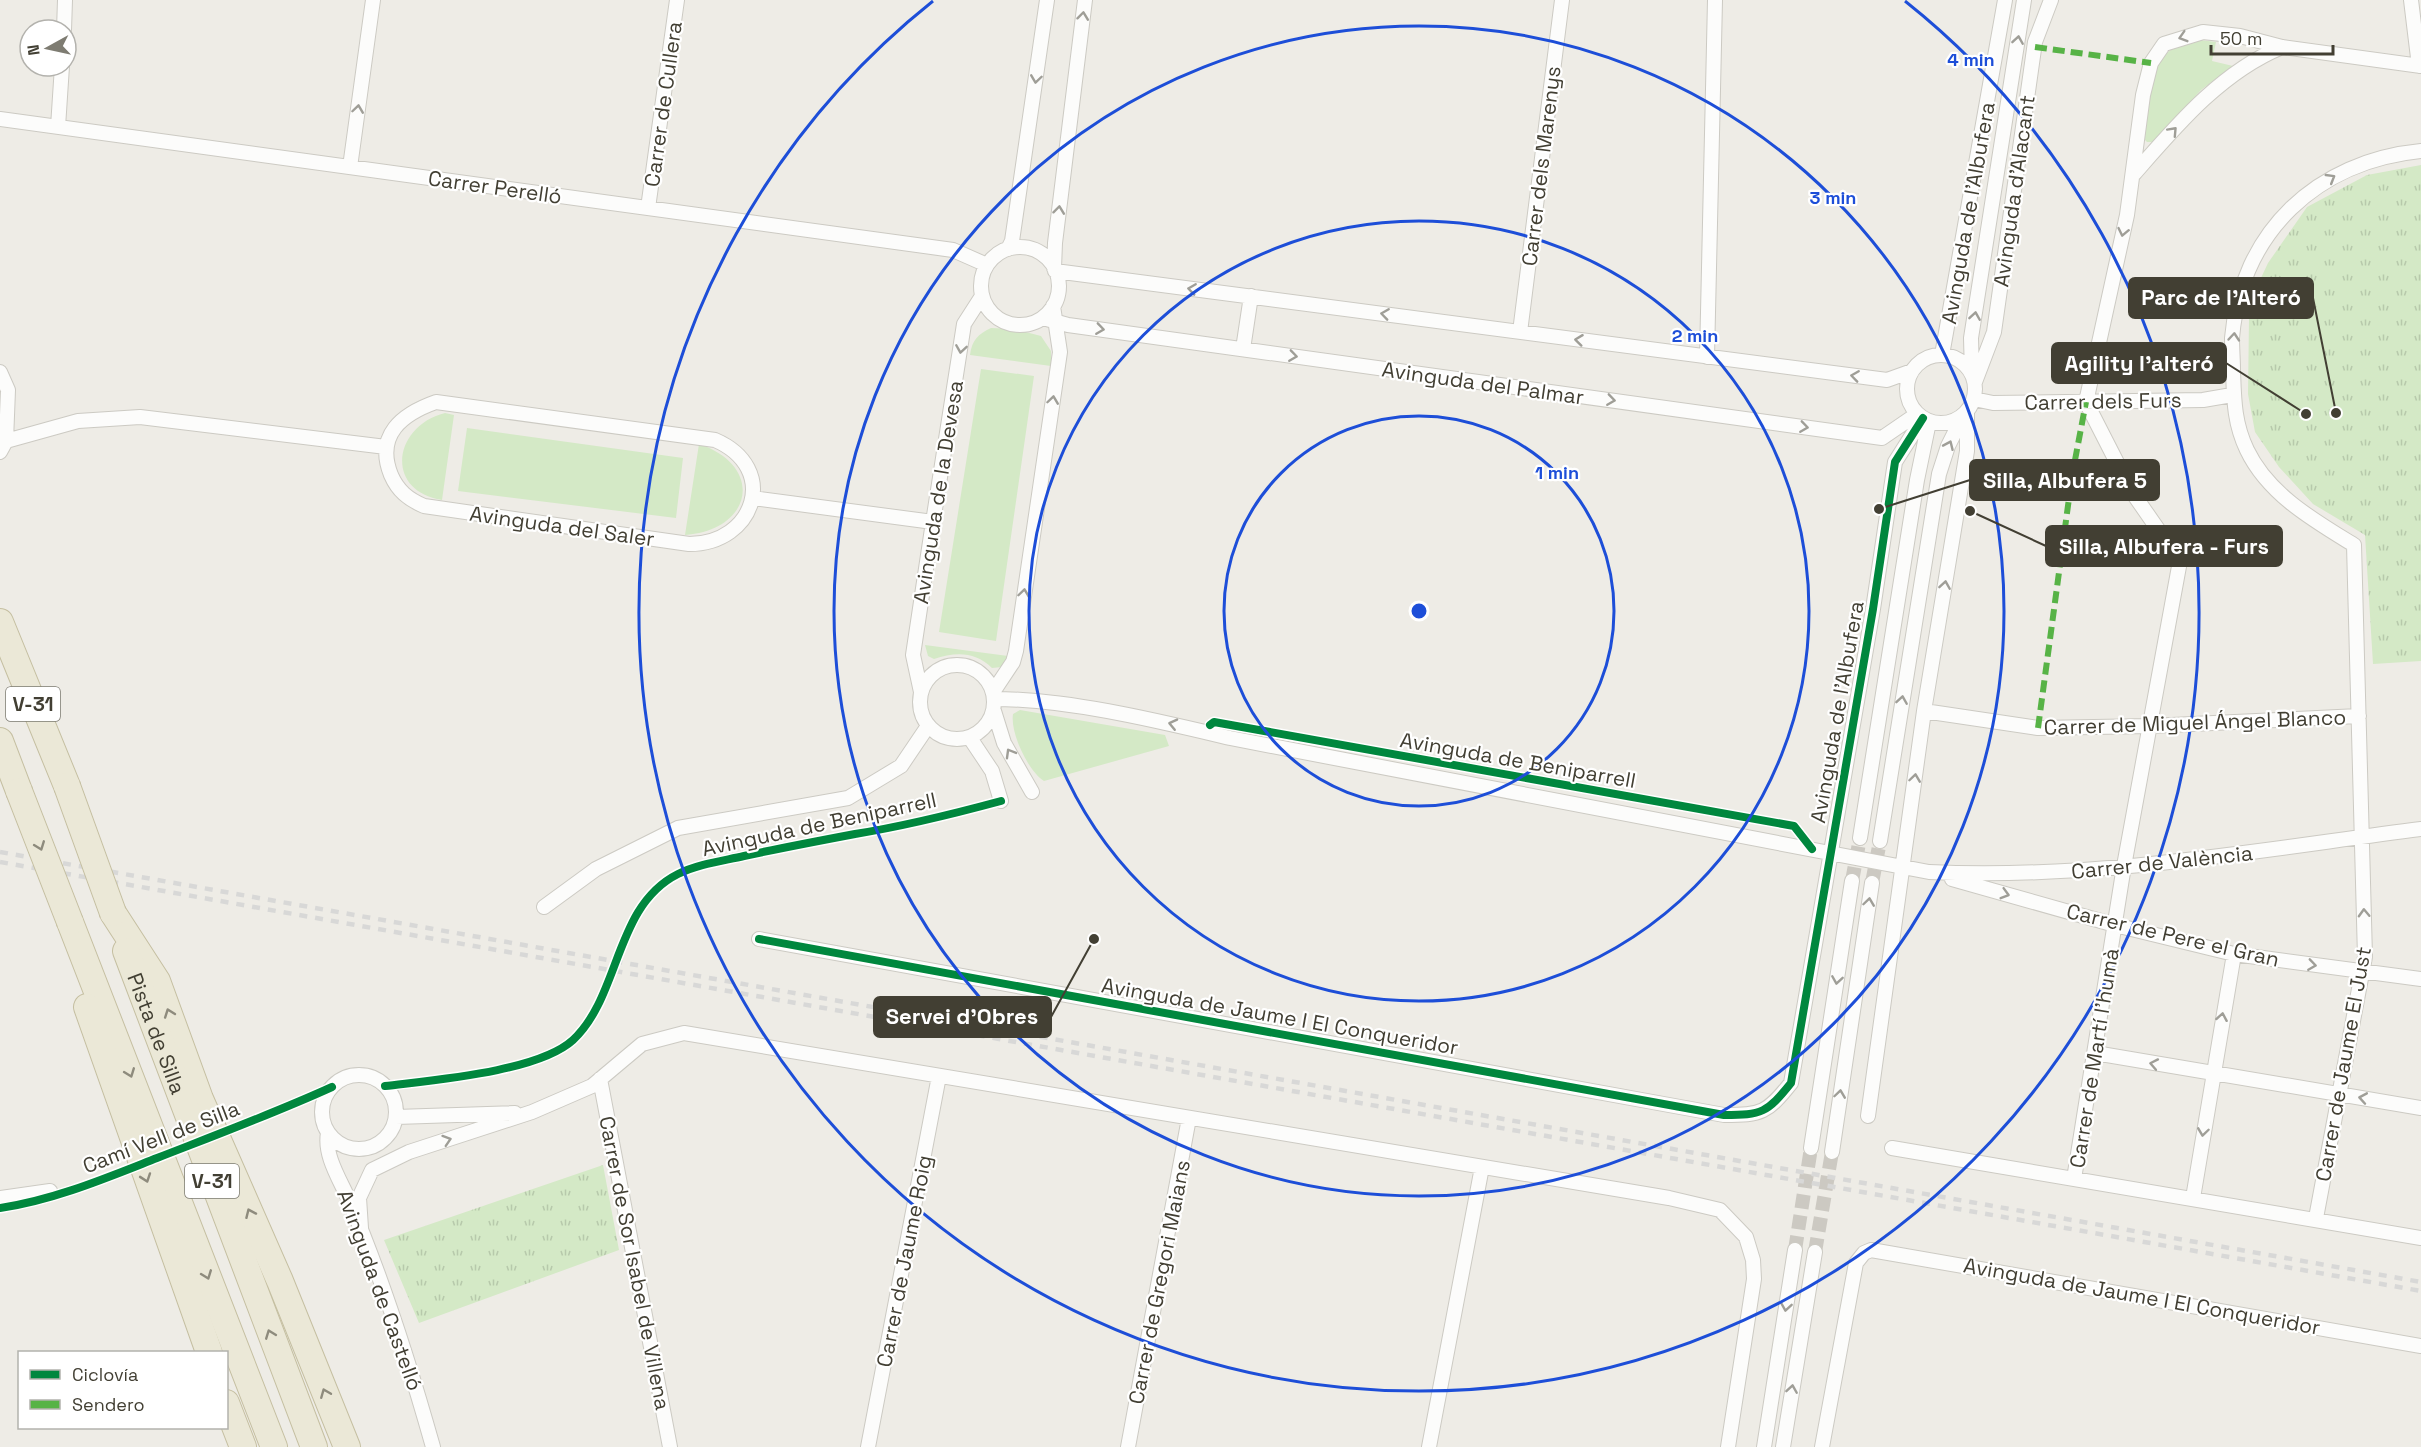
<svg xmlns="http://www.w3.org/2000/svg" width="2421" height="1447" viewBox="0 0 2421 1447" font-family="'Space Grotesk',sans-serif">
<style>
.green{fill:#d4e9c6}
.park{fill:url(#park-tufts)}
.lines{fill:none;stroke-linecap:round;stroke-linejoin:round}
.street-tunnel{stroke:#ccc9c2;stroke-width:14;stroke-dasharray:14 7;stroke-linecap:butt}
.street-casing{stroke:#cccac3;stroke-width:16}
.highway-casing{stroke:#c5bfa1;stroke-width:28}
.street{stroke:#fcfcfb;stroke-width:14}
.highway{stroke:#ebe8d7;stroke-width:26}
.rail{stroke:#d8d8d7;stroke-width:4.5;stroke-dasharray:8 8;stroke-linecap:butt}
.highway-bridge-casing{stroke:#c5bfa1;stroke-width:28;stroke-linecap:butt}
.highway-bridge{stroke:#ebe8d7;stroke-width:26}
.quiet{stroke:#57b346;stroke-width:6;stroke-dasharray:12 6;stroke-linecap:butt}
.cycleway-casing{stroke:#fff;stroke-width:11}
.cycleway{stroke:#00873e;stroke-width:8}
.oneway{stroke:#9f9e97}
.oneway2{stroke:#8e8b7d}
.ring{fill:none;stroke:#1d4ed8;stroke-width:3}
.labels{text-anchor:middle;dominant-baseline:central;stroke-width:4.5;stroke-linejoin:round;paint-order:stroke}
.shield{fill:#fff;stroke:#7b7970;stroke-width:1.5}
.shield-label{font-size:20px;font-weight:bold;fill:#423f33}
.street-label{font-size:21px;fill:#423f33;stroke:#fff}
.centre{fill:#1d4ed8;stroke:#fff;stroke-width:3}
.ring-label{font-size:18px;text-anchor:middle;font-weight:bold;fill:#1d4ed8;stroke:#fff;stroke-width:4.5;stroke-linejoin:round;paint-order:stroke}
.leader{fill:none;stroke:#423f33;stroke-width:2}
.callout-dot{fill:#423f33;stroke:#fff;stroke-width:2}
.callout{fill:#423f33;stroke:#423f33;stroke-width:2}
.callout-label{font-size:22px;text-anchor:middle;font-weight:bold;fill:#fff}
</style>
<defs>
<pattern id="park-tufts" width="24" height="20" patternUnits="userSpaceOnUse" patternTransform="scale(1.5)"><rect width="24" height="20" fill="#d4e9c6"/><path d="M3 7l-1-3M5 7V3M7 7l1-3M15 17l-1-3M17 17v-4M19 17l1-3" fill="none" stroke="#b7c9ab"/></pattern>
</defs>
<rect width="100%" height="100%" fill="#eeece6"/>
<path class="green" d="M 2192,39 L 2216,42 L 2212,61 L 2233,66 L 2201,90 L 2154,142 L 2147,142 L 2143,138 C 2150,93 2143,56 2192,39 Z
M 991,328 L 1014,329 L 1041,336 L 1051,351 L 1051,366 L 970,355 C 972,340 978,334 991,328 Z
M 981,369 L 1034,376 L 996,641 L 939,632 Z
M 445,413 L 454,415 L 442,500 C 384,491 393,426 445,413 Z
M 467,428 L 683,458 L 676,518 L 458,491 Z
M 699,444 C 765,466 753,530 685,535 Z
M 925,645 L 1008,656 L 1002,667 L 992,668 C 975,651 955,652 934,659 L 928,656 Z
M 1020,710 L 1165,735 L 1169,746 L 1044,781 C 1028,771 1010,733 1013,714 Z"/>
<path class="park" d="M 2421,165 L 2421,661 L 2373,664 L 2365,535 L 2313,504 L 2279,467 L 2255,432 L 2248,394 L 2249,318 L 2253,295 L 2268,263 L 2307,207 L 2367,175 Z
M 603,1165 L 619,1250 L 419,1323 L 384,1240 Z"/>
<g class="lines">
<path class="street-tunnel" d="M 1852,881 L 1860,838
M 1872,883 L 1880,841
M 1795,1250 L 1811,1148
M 1815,1252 L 1832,1152"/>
<g class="street-casing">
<path id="street" d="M 2411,0 L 2419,66
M 64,30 L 65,0
M 0,119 L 953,250 L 987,265
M 58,127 L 62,66
M 350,167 L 373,0
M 2134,174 C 2176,126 2221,72 2282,47
M 648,208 L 677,0
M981 286a39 39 0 1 1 78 0a39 39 0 1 1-78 0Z
M 1008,249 L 1012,241 L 1047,0
M 1054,268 L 1055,243 L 1085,0
M 1055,271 L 1887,380 L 1912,371
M 1043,318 L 1068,325 L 1882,438 L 1917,414
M 1520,332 L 1562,0
M 1243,349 L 1251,296
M1907 389a34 34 0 1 1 68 0a34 34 0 1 1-68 0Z
M 1942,355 L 2005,0
M 1707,357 L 1715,0
M 0,372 L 8,390 L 6,441
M 1972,374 L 1971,338 L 2024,0
M 1975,382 L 1994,332 L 2035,42 L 2051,0
M 1974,399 L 1993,403 L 2203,400 L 2232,395
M 436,402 L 715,440 C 780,468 755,544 689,544 L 424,506 C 408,499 398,491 391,475 C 375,435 402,414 436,402 Z
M 0,452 L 6,441 L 78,421 L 140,417 L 386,447
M 753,498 L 933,522
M920 702a37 37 0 1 1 74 0a37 37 0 1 1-74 0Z
M 921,692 L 913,655 L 933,522 L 964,324 L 982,296
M 993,692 L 1013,662 L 1016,651 L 1060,352 L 1053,306
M 994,699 C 1068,699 1158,721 1230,738 L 1929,872 C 2094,880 2258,850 2421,829
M 994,711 L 1004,743 L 1032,792
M 1924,711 L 2038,728 L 2150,726 L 2359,716
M 970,738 L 992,771 L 1001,801
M 1860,838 L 1917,480 L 1929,422
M 1880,841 L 1939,474 L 1948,446 L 1962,418
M 1952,879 L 2115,925 L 2234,954 L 2421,979
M 544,907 L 596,869 L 678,828 L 848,798 L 901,766 L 928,726
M 759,939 L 1724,1115 C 1762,1115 1767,1113 1791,1083 L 1873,609 L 1895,462 L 1923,418
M 2095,1053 L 2421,1108
M322 1112a37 37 0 1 1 74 0a37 37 0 1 1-74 0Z
M 600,1079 L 670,1447
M 1868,1116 L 1924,711 L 1967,451 L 1967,413
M 396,1117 L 515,1113
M 328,1133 C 324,1155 339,1178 348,1198 C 383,1279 409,1362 433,1447
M 1811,1148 L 1852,881
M 1892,1148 L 2421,1238
M 1832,1152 L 1872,883
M 2074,1179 L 2124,866 L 2180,561 L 2132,492 L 2086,402 L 2127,215 L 2143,95 L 2151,63 L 2164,44 L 2203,32 L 2240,36 L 2282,47 L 2421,66
M 0,1198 L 50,1191
M 2193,1198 L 2234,954
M 2316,1218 L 2365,957 L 2354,545 C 2313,520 2268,494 2247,450 C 2234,423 2234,399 2233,370 C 2233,360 2232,349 2232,338 C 2241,232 2317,161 2421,151
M 361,1228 L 359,1198 L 372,1170 L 409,1152 L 532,1112 L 592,1086 L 642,1044 L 684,1033 L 1669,1198 L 1720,1210 L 1746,1237 L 1753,1260 L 1754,1279 L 1728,1447
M 868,1447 L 939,1076
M 1128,1447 L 1189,1118
M 1429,1447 L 1482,1167
M 1764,1447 L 1795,1250
M 1783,1447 L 1815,1252
M 1822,1447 L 1856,1263 L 1864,1253 L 1871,1250 L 2421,1346"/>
</g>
<g class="highway-casing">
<g id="highway">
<path d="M 0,622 L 67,786"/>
<path d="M 0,741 L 19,791"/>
<path d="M 113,913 L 157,981 L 200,1099 L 280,1281 L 347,1447"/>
<path d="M 70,922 L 274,1447"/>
<path id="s1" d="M 126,951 L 314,1447"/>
<path d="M 87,1007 L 209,1352"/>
<path d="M 226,1403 L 243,1447"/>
</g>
</g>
<use href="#street" class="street"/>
<use href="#highway" class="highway"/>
<path class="rail" d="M 0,852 L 2421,1282
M 0,862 L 2421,1291"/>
<g class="highway-bridge-casing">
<path id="highway-bridge" d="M 67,786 L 113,913
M 19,791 L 70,922"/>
</g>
<use href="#highway-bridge" class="highway-bridge"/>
<path class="quiet" d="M 2035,47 L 2151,63
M 2038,728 L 2072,476 L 2086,402"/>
<g class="cycleway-casing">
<path id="cycleway" d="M 1210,725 L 1214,722 L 1794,826 L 1812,849
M 759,939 L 1724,1115 C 1762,1115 1767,1113 1791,1083 L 1873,609 L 1895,462 L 1923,418
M 385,1086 C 433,1080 538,1072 573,1040 C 621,995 614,906 678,874 C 698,864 722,861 744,856 C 781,848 818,841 855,834 C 905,826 953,814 1001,801
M 0,1208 C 54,1200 106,1178 157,1158 C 216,1135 275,1113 332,1087"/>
</g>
<use href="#cycleway" class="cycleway"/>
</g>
<defs><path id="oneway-chevron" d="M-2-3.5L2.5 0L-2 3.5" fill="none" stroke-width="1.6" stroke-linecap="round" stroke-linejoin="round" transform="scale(1.5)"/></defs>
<g class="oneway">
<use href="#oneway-chevron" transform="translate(1083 16) rotate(-83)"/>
<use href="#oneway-chevron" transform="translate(2183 37) rotate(163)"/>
<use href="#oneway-chevron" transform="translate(2018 40) rotate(-81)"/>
<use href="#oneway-chevron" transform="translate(1036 79) rotate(98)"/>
<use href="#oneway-chevron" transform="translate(358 109) rotate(-82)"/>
<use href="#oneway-chevron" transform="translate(2173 131) rotate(-47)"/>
<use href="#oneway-chevron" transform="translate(2331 178) rotate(-31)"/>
<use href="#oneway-chevron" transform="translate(1059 210) rotate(-83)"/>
<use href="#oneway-chevron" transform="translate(2123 232) rotate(102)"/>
<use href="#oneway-chevron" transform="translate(1192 289) rotate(-172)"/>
<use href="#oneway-chevron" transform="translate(1385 314) rotate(-172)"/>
<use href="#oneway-chevron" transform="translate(1975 316) rotate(-81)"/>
<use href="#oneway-chevron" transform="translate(1100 329) rotate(8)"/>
<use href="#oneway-chevron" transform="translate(2234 337) rotate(-85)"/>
<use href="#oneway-chevron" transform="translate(1579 340) rotate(-173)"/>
<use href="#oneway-chevron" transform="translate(961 349) rotate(99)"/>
<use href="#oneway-chevron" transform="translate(1293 356) rotate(8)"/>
<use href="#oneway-chevron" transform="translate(1855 376) rotate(-172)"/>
<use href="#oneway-chevron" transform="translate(1053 400) rotate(-82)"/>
<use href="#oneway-chevron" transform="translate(1611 400) rotate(8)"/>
<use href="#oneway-chevron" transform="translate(1804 427) rotate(8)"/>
<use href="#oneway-chevron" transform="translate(1949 445) rotate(-66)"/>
<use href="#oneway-chevron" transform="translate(1945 585) rotate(-81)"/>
<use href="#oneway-chevron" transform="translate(1024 593) rotate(-82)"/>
<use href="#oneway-chevron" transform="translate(1902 700) rotate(-81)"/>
<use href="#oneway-chevron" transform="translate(1173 724) rotate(-167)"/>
<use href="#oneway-chevron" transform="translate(1010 753) rotate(-120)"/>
<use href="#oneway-chevron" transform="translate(1915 778) rotate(-82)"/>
<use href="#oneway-chevron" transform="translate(2005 894) rotate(16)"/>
<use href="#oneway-chevron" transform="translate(1869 902) rotate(-82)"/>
<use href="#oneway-chevron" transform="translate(2364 913) rotate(-92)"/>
<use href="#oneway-chevron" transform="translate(2312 965) rotate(8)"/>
<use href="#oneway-chevron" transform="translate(1837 980) rotate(99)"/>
<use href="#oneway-chevron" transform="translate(2222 1017) rotate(-80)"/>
<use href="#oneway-chevron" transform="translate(2154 1064) rotate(-169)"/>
<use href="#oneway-chevron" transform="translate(1840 1094) rotate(-82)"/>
<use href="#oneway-chevron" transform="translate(2363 1098) rotate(-170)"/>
<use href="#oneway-chevron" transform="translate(2203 1132) rotate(98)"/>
<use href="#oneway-chevron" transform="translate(447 1140) rotate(-18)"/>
<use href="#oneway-chevron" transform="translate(1786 1307) rotate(99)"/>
<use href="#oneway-chevron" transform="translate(1792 1389) rotate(-81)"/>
</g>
<g class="oneway2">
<use href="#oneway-chevron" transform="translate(40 846) rotate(69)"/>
<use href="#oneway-chevron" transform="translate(169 1013) rotate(-110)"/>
<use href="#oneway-chevron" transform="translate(130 1073) rotate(69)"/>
<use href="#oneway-chevron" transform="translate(146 1178) rotate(71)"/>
<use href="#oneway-chevron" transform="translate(250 1213) rotate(-114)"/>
<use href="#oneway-chevron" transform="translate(207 1275) rotate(69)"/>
<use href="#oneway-chevron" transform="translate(270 1334) rotate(-111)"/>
<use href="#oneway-chevron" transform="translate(325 1393) rotate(-112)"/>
</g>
<g class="ring">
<circle cx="1419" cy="611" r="195"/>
<circle cx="1419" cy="611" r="390"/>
<circle cx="1419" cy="611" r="585"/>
<path d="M1905 1A780 780 0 1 1 933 1"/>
</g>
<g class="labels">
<g class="shield">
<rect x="6" y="687" width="54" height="34" rx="4.5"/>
<rect x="185" y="1164" width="54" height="34" rx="4.5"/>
</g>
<g class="shield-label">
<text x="33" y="704">V-31</text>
<text x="212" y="1181">V-31</text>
</g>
<g class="street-label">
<text transform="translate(663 104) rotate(-82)">Carrer de Cullera</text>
<text transform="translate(1541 166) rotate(-83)">Carrer dels Marenys</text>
<text transform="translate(495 187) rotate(8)">Carrer Perelló</text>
<text transform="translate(2014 191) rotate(-82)">Avinguda d'Alacant</text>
<text transform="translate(1968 213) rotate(-80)">Avinguda de l'Albufera</text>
<text transform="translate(1483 383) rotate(8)">Avinguda del Palmar</text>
<text transform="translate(2103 401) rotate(-1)">Carrer dels Furs</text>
<text transform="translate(938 492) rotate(-81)">Avinguda de la Devesa</text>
<text transform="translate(562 526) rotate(8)">Avinguda del Saler</text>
<text transform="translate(1837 712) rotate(-80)">Avinguda de l'Albufera</text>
<text transform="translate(2195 722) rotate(-2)">Carrer de Miguel Ángel Blanco</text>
<text transform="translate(1518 760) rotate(10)">Avinguda de Beniparrell</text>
<text transform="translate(819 824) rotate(-12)">Avinguda de Beniparrell</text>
<text transform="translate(2162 862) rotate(-6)">Carrer de València</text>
<text transform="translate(2173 935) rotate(13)">Carrer de Pere el Gran</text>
<text transform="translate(1280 1016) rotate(10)">Avinguda de Jaume I El Conqueridor</text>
<text stroke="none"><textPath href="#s1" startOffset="88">Pista de Silla</textPath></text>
<text transform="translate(2094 1058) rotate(-81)">Carrer de Martí l'humà</text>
<text transform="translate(2343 1064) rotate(-80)">Carrer de Jaume El Just</text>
<text transform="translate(161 1137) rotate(-21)">Camí Vell de Silla</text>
<text transform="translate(904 1261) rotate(-79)">Carrer de Jaume Roig</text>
<text transform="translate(635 1263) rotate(79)">Carrer de Sor Isabel de Villena</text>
<text transform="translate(1159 1282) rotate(-79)">Carrer de Gregori Maians</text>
<text transform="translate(380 1290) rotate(70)">Avinguda de Castelló</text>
<text transform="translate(2142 1296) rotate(10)">Avinguda de Jaume I El Conqueridor</text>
</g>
</g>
<circle cx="1419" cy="611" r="9" class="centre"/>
<g class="ring-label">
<text x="1971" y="66">4 min</text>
<text x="1833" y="204">3 min</text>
<text x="1695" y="342">2 min</text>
<text x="1557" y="479">1 min</text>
</g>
<path class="leader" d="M2336 413L2313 298M2306 414L2226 363M1879 509L1970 480M1970 511L2046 546M1094 939L1051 1017"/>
<g class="callout-dot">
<circle cx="2336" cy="413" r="6"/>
<circle cx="2306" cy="414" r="6"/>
<circle cx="1879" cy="509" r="6"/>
<circle cx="1970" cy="511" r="6"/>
<circle cx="1094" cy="939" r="6"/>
</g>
<g class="callout">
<rect x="2129" y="278" width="184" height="40" rx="6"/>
<rect x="2052" y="343" width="174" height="40" rx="6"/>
<rect x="1970" y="460" width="189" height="40" rx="6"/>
<rect x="2046" y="526" width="236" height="40" rx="6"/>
<rect x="874" y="997" width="177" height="40" rx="6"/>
</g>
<g class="callout-label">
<text x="2221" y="305">Parc de l'Alteró</text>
<text x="2139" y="371">Agility l'alteró</text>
<text x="2065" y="488">Silla, Albufera 5</text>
<text x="2164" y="554">Silla, Albufera - Furs</text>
<text x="962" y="1024">Servei d'Obres</text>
</g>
<rect x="18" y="1351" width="210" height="78" fill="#ffffff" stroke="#b3b2ad" stroke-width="1.5"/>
<rect x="30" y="1370" width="30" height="9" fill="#00873e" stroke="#b3b2ad" stroke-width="1.5"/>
<text x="72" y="1381" font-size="18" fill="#423f33">Ciclovía</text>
<rect x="30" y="1400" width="30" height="9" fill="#57b346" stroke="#b3b2ad" stroke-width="1.5"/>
<text x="72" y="1411" font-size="18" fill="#423f33">Sendero</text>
<g transform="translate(48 48) rotate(262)"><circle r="28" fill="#ffffff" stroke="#b3b2ad" stroke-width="1.5"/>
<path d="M0-4.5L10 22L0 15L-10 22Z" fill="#7e7c72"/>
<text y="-9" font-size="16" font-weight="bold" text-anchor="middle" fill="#423f33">N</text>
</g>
<path d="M2211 45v9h122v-9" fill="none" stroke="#423f33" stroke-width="3"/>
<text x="2220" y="45" font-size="18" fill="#423f33" stroke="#ffffff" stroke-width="4.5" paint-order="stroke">50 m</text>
</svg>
